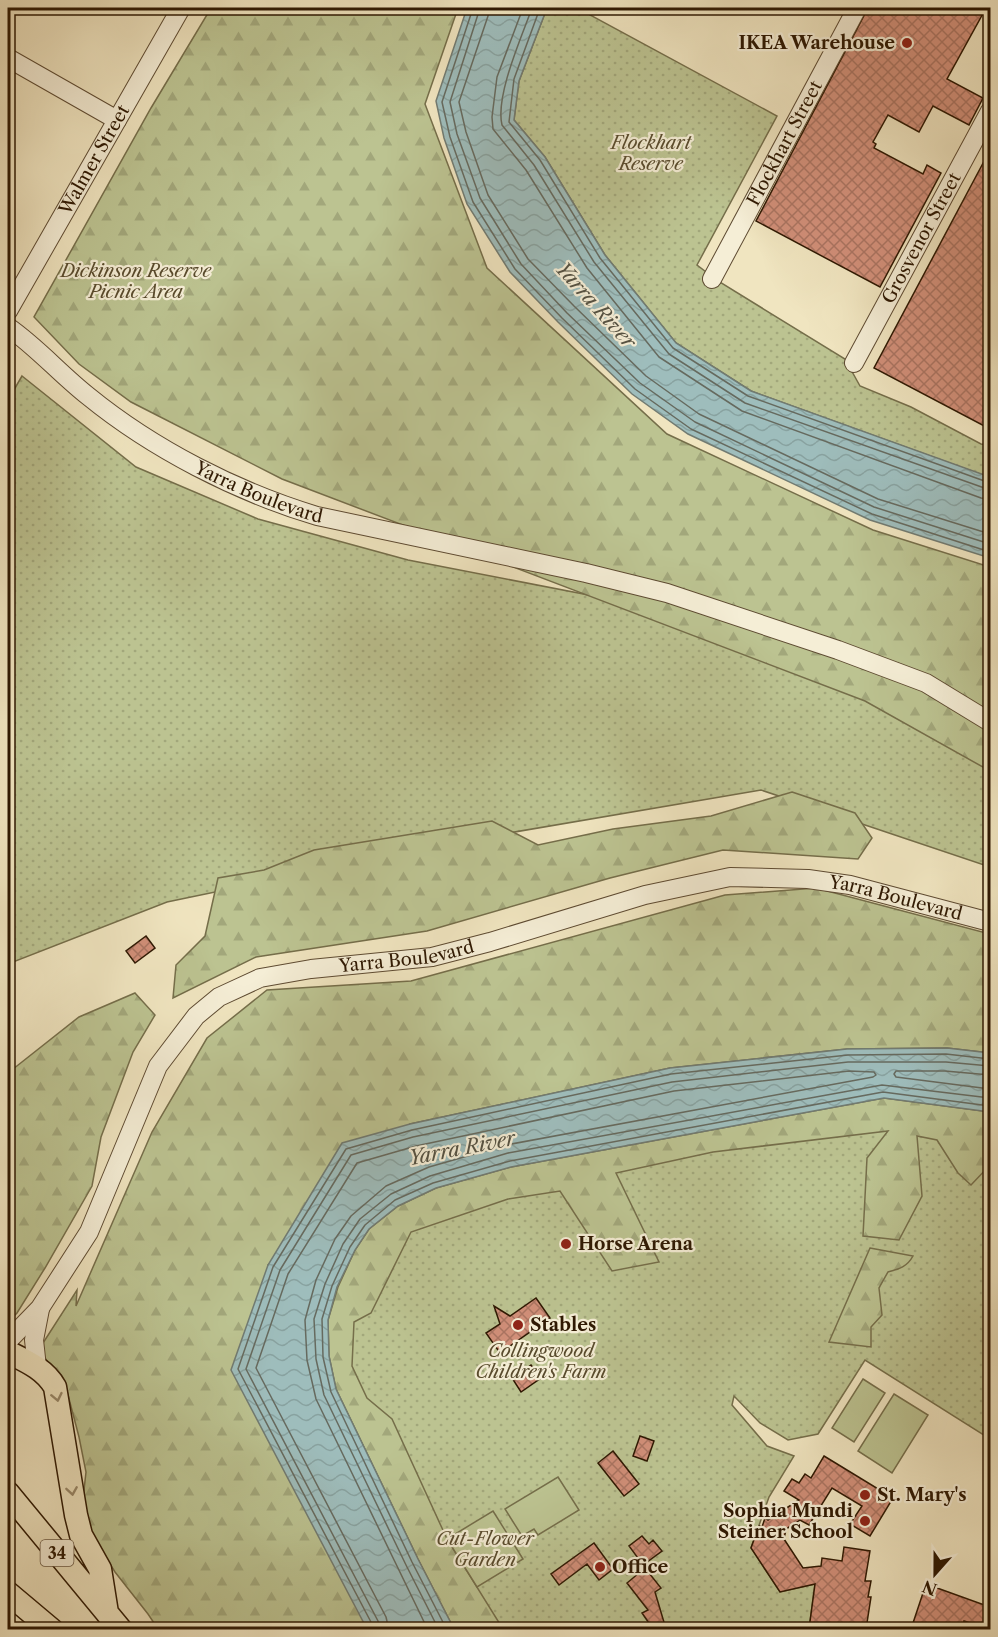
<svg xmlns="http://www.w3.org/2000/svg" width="998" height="1637" viewBox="0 0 998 1637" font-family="'Libre Caslon Text',serif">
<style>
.grass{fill:url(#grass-dots);stroke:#756e4a;stroke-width:1.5}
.forest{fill:url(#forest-firs);stroke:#756e4a;stroke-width:1.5}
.garden{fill:#bcc391;stroke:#756e4a;stroke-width:1.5}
.water{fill:url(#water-waves);stroke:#717b72;stroke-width:1.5}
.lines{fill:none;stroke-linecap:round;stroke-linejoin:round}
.shore{stroke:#666a5f;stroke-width:1.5}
.building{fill:url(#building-cross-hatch);stroke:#2e1802;stroke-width:1.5}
.minor-casing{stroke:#5e4b32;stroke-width:20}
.major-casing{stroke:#2e1802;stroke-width:25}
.minor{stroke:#f5eed6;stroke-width:18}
.major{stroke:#f0e5c0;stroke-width:22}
.oneway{stroke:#99896a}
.poi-dot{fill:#8f2418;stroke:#f5eed6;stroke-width:2}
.labels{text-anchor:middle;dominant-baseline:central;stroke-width:4.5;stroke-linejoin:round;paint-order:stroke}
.shield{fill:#f5eed6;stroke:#6a5842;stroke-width:1.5}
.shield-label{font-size:16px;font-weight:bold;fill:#2e1802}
.poi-label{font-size:18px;font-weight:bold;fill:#2e1802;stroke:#f5eed6;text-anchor:start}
.park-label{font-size:18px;font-style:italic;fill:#594b2d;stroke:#f5eed6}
.street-label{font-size:18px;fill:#2e1802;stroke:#f5eed6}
.water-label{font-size:20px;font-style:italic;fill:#555243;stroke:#f5eed6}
</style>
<defs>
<pattern id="grass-dots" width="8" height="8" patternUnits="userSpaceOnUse" patternTransform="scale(1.5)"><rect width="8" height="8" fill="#bcc391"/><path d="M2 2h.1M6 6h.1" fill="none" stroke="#a2a77b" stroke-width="1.8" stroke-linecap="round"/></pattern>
<pattern id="forest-firs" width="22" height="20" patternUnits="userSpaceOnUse" patternTransform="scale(1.5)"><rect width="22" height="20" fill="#bcc391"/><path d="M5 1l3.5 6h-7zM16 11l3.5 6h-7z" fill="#a2a77b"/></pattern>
<pattern id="water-waves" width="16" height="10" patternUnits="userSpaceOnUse" patternTransform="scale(1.5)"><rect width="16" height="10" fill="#9ebdbc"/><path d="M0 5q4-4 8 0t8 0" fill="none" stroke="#88a2a0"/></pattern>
<pattern id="building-cross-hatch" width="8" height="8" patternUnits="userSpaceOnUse" patternTransform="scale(1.5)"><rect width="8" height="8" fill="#d18f79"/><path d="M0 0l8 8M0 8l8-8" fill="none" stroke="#aa7461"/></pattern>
</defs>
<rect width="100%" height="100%" fill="#f0e5c0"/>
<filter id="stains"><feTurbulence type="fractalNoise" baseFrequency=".00333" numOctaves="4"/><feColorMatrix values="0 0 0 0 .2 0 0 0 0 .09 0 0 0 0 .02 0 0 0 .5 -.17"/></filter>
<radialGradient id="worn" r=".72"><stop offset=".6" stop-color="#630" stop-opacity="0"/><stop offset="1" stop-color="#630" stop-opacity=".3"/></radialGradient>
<path class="grass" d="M 547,8 L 592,8 L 590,15 L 777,116 L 697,265 L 718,281 L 845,359 L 860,386 L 911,407 L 981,444 L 990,445 L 990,472 L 988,477 L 751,391 L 676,343 L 605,255 L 545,157 L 514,120 L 519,81 Z
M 22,376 L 136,467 L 258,519 L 408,560 L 599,597 L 990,739 L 990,867 L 761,790 L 456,842 L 167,902 L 8,964 L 8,400 Z
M 990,1112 L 990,1439 L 865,1360 L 818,1434 L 788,1440 L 760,1423 L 734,1396 L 732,1405 L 767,1446 L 794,1456 L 769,1497 L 751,1548 L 780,1592 L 815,1584 L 809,1629 L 454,1629 L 336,1389 L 338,1287 L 436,1188 Z"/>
<path class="forest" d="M 211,8 L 458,8 L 425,104 L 487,268 L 667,434 L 873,530 L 990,567 L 990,771 L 865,701 L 282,479 L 131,402 L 79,364 L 34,317 L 151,108 Z
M 792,792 L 855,813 L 872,838 L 858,859 L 723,850 L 610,878 L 427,931 L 256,957 L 173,998 L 176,965 L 205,936 L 218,878 L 264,870 L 314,850 L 492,821 L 538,845 L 613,829 L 711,816 Z
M 816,888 L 990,934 L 990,1053 L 947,1048 L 847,1049 L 670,1068 L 410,1124 L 268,1265 L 368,1629 L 158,1629 L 148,1614 L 115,1572 L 91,1534 L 83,1499 L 86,1472 L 79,1437 L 67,1391 L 43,1355 L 43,1343 L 77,1290 L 76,1306 L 152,1132 L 207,1038 L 267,990 L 411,981 L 725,895 Z
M 135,993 L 155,1015 L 133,1052 L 101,1137 L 92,1186 L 45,1268 L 17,1313 L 8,1322 L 8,1073 L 79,1017 Z
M 884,1098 L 990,1112 L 990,1165 L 971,1185 L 958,1173 L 937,1140 L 917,1136 L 922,1196 L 899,1240 L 863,1236 L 867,1158 L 888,1131 L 713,1152 L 616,1173 L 659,1262 L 612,1271 L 560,1191 L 508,1199 L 411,1232 L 371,1313 L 354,1322 L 352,1366 L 367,1398 L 392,1419 L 447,1539 L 503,1629 L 454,1629 L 418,1559 L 336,1389 L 329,1356 L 328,1320 L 338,1287 L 355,1250 L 369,1229 L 398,1206 L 436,1188 L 511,1167 Z
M 870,1248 L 913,1256 C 907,1267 899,1269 888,1272 L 879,1288 L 882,1315 L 871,1327 L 871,1347 L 829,1342 Z"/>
<path class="garden" d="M 863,1379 L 885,1393 L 854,1442 L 832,1428 Z
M 894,1394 L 928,1415 L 892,1473 L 858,1451 Z
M 558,1477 L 579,1510 L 538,1535 L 534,1529 L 522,1536 L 505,1509 Z
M 493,1511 L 523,1559 L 477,1587 L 447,1539 Z"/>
<path class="water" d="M 467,8 L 547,8 L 519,81 L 514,120 L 545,157 L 605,255 L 676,343 L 751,391 L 990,477 L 990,558 L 870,520 L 688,434 L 632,394 L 558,322 L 510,272 L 467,204 L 444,138 L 436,101 Z
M 947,1048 L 990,1053 L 990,1112 L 884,1098 L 511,1167 L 436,1188 L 398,1206 L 369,1229 L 355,1250 L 337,1287 L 328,1320 L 329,1356 L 336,1389 L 418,1559 L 454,1629 L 367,1629 L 231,1370 L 268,1265 L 342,1143 L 410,1124 L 670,1068 L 847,1049 Z"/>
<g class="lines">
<path class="shore" d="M 473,8 L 442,102 L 450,137 L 473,202 L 515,269 L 562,318 L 635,389 L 691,429 L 872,514 L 990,552
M 480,8 L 450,102 L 457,134 L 480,198 L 521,264 L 567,313 L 640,383 L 695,422 L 874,507 L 990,544
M 489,8 L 488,16 L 459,102 L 466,132 L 488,195 L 528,259 L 574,306 L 646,376 L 699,414 L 878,499 L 990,534
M 523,8 L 497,77 L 492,117 L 493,129 L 526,170 L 587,268 L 659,357 L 742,411 L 981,498 L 990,499
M 532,8 C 522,36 495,96 502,125 L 534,165 L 594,262 L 669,354 L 745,403 L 990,490
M 540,8 L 514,79 L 509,122 L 540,160 L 600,258 L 673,348 L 748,396 L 990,483
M 990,1075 L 945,1071 L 896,1071 L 894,1074 L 896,1077 L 990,1089
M 372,1630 L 372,1624 L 238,1369 L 273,1267 L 346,1149 L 412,1130 L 671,1074 L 848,1055 L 946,1054 L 990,1059
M 380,1630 L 378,1621 L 246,1369 L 280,1270 L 351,1155 L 413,1137 L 672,1082 L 848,1062 L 946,1062 L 990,1066
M 389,1630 L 386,1617 L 256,1368 L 288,1274 L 357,1163 L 416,1146 L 674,1091 L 849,1071 L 874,1072 L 876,1075 L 873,1077 L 506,1145 L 429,1167 L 386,1186 L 351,1216 L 335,1239 L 316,1280 L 305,1320 L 307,1360 L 316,1399 L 428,1630
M 439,1630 L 406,1565 L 324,1395 L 316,1359 L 314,1319 L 325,1284 L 343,1244 L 360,1219 L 391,1194 L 430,1176 L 508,1153 L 882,1085 L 990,1098
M 447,1630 L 412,1562 L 331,1392 L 323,1357 L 322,1319 L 332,1286 L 350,1247 L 365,1225 L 395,1200 L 433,1183 L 510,1161 L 883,1092 L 990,1106"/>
</g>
<path class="building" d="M 868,8 L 986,8 L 947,79 L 983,98 L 969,125 L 933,106 L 919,132 L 888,115 L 873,142 L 876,144 L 874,148 L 923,174 L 927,165 L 941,173 L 880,287 L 756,221 Z
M 990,150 L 990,429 L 874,368 Z
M 146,936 L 155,948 L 135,963 L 126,951 Z
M 536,1298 L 550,1318 L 500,1353 L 486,1333 L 500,1324 L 494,1306 L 510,1316 Z
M 531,1365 L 541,1378 L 521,1392 L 512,1378 Z
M 640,1436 L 654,1441 L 647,1461 L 633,1456 Z
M 613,1451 L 639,1484 L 624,1496 L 598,1463 Z
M 824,1456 L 893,1498 L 870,1536 L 850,1524 L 862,1506 L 832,1488 L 809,1525 L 800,1520 L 786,1529 L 784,1539 L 803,1568 L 821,1566 L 822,1558 L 842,1561 L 844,1547 L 870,1551 L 865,1581 L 871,1581 L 868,1597 L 871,1597 L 866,1629 L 809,1629 L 815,1584 L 780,1592 L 751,1548 L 759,1526 L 762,1527 L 765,1518 L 768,1520 L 799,1500 L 784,1491 L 792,1479 L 799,1483 L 805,1474 L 811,1478 Z
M 642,1536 L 649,1544 L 653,1540 L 662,1551 L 643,1565 L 629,1546 Z
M 594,1543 L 613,1569 L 599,1580 L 587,1564 L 559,1585 L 551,1574 Z
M 645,1568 L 661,1588 L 655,1592 L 666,1629 L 653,1629 L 642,1613 L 648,1610 L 627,1583 Z
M 926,1584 L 990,1607 L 990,1629 L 964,1621 L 961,1629 L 911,1629 Z"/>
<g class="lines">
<g class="minor-casing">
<g id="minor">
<path d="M 8,58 L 117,120"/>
<path id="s1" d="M 712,279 L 857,8"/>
<path id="s2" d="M 8,311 L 181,8"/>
<path id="s3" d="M 8,327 C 37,347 60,374 88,396 C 153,449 237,492 317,516 L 586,573 L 667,593 L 838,650 L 926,683 L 990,722"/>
<path id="s4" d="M 854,363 L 990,111"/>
<path id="s5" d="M 8,1341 L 40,1308 L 89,1232 L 158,1066 L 196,1016 L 219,997 L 260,978 L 311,969 L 432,957 L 490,942 L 645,895 L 730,877 L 808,879 L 850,885 L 990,922"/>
<path d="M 37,1367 L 34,1340 L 40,1309"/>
</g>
</g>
<g class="major-casing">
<path id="major" d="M 8,1352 C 26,1361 45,1369 55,1387 L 76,1515 L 81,1535 L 100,1569 L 107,1613
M 8,1493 L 121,1630
M 8,1593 L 52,1630"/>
</g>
<use href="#minor" class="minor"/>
<use href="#major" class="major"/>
</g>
<defs><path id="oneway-chevron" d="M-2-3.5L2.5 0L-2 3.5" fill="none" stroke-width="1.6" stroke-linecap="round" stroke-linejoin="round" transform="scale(1.5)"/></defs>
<g class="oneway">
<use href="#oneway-chevron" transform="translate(57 1397) rotate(78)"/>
<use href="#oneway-chevron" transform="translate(72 1491) rotate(81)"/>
</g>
<g class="poi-dot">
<circle cx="907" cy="43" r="6"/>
<circle cx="566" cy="1244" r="6"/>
<circle cx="518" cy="1325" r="6"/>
<circle cx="865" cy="1495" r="6"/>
<circle cx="865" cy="1521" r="6"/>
<circle cx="600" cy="1567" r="6"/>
</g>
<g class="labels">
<rect class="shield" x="40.5" y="1540" width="33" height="26" rx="4.5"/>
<g class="shield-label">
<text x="57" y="1553">34</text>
</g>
<g class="poi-label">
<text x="895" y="43" text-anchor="end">IKEA Warehouse</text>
<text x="578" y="1244">Horse Arena</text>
<text x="530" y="1325">Stables</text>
<text x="877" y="1495">St. Mary's</text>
<text x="853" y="1511" text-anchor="end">Sophia Mundi<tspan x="853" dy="21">Steiner School</tspan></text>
<text x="612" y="1567">Office</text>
</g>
<g class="park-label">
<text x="651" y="143">Flockhart<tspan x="651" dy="21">Reserve</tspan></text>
<text x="136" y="271">Dickinson Reserve<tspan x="136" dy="21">Picnic Area</tspan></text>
<text x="541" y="1351">Collingwood<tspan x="541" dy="21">Children's Farm</tspan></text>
<text x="485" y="1539">Cut-Flower<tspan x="485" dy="21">Garden</tspan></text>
</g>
<g class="street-label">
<text stroke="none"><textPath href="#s1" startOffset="154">Flockhart Street</textPath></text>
<text stroke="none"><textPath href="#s2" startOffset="174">Walmer Street</textPath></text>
<text stroke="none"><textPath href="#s4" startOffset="142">Grosvenor Street</textPath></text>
<text stroke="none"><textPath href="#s3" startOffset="303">Yarra Boulevard</textPath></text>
<text stroke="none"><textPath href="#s5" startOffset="1104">Yarra Boulevard</textPath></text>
<text stroke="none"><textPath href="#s5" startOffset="602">Yarra Boulevard</textPath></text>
</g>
<g class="water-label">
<text transform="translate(596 305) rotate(48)">Yarra River</text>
<text transform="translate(462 1148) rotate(-11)">Yarra River</text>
</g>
</g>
<rect width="998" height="1637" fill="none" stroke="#f0e5c0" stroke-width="30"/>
<rect x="9" y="9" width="980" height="1619" fill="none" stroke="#2e1802" stroke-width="3"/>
<rect x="15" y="15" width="968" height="1607" fill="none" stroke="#2e1802" stroke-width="1.5"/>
<g transform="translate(935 1574) rotate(201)" stroke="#f5eed6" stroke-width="4.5" paint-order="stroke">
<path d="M0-4.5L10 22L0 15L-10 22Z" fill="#2e1802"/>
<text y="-9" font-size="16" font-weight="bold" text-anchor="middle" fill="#2e1802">N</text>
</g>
<rect width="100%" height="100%" filter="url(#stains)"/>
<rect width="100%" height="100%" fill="url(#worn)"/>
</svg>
